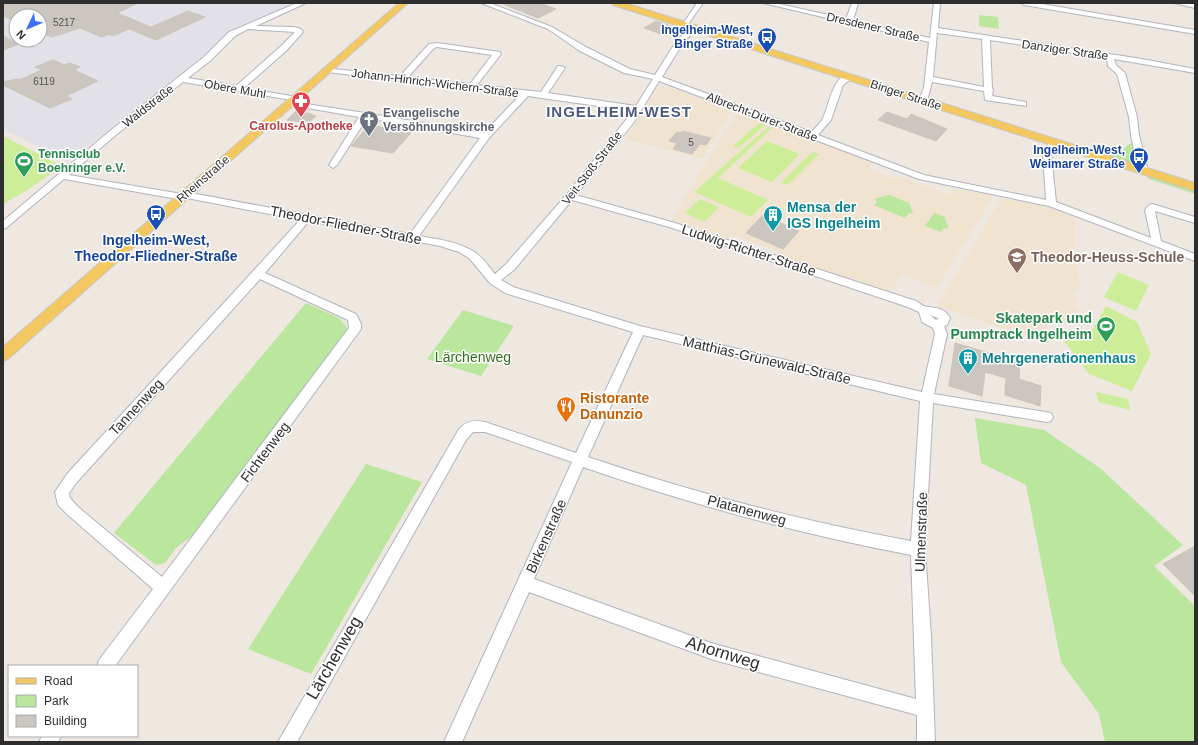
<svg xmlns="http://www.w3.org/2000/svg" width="1198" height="745" viewBox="0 0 1198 745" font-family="Arial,sans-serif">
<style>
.industrial{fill:#e2e1e8;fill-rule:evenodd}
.education{fill:#f0e4d0}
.green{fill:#bae69d}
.pitch{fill:#ceed99}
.building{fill:#cbc6bf;stroke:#cbc4ba}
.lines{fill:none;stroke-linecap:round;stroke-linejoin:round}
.minor-casing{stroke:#b1b4be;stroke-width:2}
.major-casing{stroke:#c9c9c9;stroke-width:2}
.minor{fill:#fff;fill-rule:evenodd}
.major{fill:#f4c861;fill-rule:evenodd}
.labels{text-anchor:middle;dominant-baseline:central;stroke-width:3;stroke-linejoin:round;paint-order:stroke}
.far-number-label{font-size:10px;fill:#555452}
.far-street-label{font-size:12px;fill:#2e2e2e;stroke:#fff}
.far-transit-label{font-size:12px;font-weight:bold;fill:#164399;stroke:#fff;text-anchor:end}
.far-worship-label{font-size:12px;font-weight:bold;fill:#5b616d;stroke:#fff;text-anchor:start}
.far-health-label{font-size:12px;font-weight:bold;fill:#be3a42;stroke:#fff}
.far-leisure-label{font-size:12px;font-weight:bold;fill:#27864d;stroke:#fff;text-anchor:start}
.culture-label{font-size:14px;font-weight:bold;fill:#0d838f;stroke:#fff;text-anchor:start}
.street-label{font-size:14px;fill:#2e2e2e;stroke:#fff}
.transit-label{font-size:14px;font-weight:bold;fill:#164399;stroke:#fff}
.education-label{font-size:14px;font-weight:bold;fill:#785e54;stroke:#fff;text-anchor:start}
.leisure-label{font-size:14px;font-weight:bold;fill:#27864d;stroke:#fff;text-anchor:end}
.park-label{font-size:14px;fill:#316f1a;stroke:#fff}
.food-label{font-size:14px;font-weight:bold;fill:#c56008;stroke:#fff;text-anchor:start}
.far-district-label{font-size:15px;font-weight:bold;letter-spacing:1px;fill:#4c5980;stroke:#fff}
.near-street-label{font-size:17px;fill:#2e2e2e;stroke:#fff}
</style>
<rect width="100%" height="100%" fill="#efe8e1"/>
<path class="industrial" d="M 3,3 L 296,3 L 241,27 L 232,28 L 204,59 L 190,66 L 68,162 L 3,129 ZM 16,16 L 40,16 L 40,40 L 16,40 Z"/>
<path class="education" d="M 665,86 L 730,109 L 731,113 L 702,159 L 626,139 L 659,87 Z
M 736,114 L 741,114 L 873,163 L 868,169 L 895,179 L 899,176 L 951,196 L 956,189 L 994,196 L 936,288 L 903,274 L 890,292 L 777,255 L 778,251 L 732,235 L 729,238 L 671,220 Z
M 1002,198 L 1047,207 L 1075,218 L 1075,265 L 1081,282 L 1072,296 L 1077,299 L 1073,306 L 1078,309 L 1070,325 L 1051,316 L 1041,338 L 998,327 L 937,306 Z"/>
<path class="green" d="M 979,15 L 998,17 L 999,29 L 979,26 Z
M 1129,144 L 1134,144 L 1140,165 L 1108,156 L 1124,149 Z
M 1147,176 L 1195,189 L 1195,194 L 1152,180 L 1147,178 Z
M 889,195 L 909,203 L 913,213 L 912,214 L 909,213 L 905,218 L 874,205 L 877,202 L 875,200 L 877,198 Z
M 934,213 L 945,217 L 948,227 L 947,229 L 944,228 L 941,232 L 925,226 Z
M 306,303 L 339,318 L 346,326 L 347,329 L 345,335 L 192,536 L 177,547 L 165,563 L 156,565 L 114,533 Z
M 463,310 L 514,326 L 481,376 L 427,359 Z
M 975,418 L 1044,430 L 1100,468 L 1183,545 L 1154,566 L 1195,606 L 1195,742 L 1105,742 L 1099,714 L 1061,662 L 1026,485 L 981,463 Z
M 366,464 L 422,482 L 311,674 L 248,649 Z"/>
<path class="pitch" d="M 759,123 L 765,125 L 739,148 L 733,146 Z
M 768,127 L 772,128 L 718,178 L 768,200 L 751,217 L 694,192 Z
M 3,136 L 62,166 L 26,191 L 3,204 Z
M 767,141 L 800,154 L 772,182 L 738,168 Z
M 812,152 L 819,154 L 788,185 L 781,183 Z
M 700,199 L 719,207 L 704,222 L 685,213 Z
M 1118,272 L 1149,285 L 1136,311 L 1104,297 Z
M 1106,306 L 1137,322 L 1151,354 L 1132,391 L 1089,374 L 1061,337 L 1092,330 Z
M 1096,392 L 1128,399 L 1130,410 L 1098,402 Z"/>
<path class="building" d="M 3,3 L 138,3 L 117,13 L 151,27 L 188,11 L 205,17 L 156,40 L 129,29 L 113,36 L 109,34 L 102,37 L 80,28 L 52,37 L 40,32 L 40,16 L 16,16 L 16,22 L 3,16 Z
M 500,3 L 540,3 L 556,9 L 538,18 Z
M 656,21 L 678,28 L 667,36 L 644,28 Z
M 3,36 L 19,44 L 3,50 Z
M 53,60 L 64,65 L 70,63 L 80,67 L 74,70 L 98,81 L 66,96 L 72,99 L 50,108 L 3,85 L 3,82 L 17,79 L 19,80 L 42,70 L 35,67 Z
M 296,111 L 312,114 L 311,115 L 316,116 L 308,123 L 287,120 Z
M 887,112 L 907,119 L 911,114 L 947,129 L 936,141 L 878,120 Z
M 369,125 L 401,131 L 411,133 L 393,153 L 351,146 Z
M 682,131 L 711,138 L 706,145 L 700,144 L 692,154 L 673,149 L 677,143 L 669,141 L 677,132 L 681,133 Z
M 763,215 L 799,231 L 783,249 L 746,233 Z
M 955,343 L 1020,362 L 1019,379 L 1041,386 L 1040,406 L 1005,395 L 1006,378 L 985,372 L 982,396 L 949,386 Z
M 1195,546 L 1195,596 L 1163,564 Z"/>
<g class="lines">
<g class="minor-casing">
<path id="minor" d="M 297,3 L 306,3 L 256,26 L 294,27 L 301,29 L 303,32 L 286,51 L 244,88 L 291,96 L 291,100 L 183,82 L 117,134 L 69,175 L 182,194 L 186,192 L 410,234 L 480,138 L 367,118 L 337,165 L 333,168 L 329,165 L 359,117 L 290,105 L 286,103 L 287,101 L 365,113 L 484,133 L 520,95 L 327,72 L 324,72 L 324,68 L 400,76 L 429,44 L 437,43 L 500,52 L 501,54 L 477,85 L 541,92 L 558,66 L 561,66 L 565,68 L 548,93 L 636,106 L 653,79 L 624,73 L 580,51 L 548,29 L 481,3 L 490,3 L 552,27 L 586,47 L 630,69 L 655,75 L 677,40 L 692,27 L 696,27 L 696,29 L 683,43 L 662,77 L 811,132 C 815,128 821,123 823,118 C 829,107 833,72 851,75 L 851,79 L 843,85 L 831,120 L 818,135 L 924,175 L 1046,200 L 1043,154 L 1050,140 L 1053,139 L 1057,142 L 1051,154 L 1056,202 L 1151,238 L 1145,210 L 1149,205 L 1152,204 L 1195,217 L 1195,223 L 1155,211 L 1161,241 L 1195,254 L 1195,261 L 1049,206 L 919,179 L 659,81 L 634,122 L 576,195 L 675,223 L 916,301 C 919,303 924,307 928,307 C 938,308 944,308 950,318 L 947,325 L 944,326 L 947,334 L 934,394 L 1051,413 L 1053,417 L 1051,421 L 1047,422 L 933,403 L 925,549 L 931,636 L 935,742 L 917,742 L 917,715 L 714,660 L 529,592 L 462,742 L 444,742 L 572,462 L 485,432 L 473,432 L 466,440 L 297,742 L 278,742 L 459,429 C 466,421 475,420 485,422 L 576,453 L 633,332 L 505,293 L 490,283 L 469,258 L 459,252 L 440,246 L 309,221 L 265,273 L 356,314 L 361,324 L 361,329 L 115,666 L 97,666 L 99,660 L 153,589 L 68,515 L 58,505 L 55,492 L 67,474 L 300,220 L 187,198 L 183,200 L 64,179 L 6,228 L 3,229 L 3,221 L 111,130 L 204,57 L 229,32 ZM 248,29 L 295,32 L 280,47 L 236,86 L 188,78 L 210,61 L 235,36 ZM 437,47 L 492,55 L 470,84 L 408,77 L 434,48 ZM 528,96 L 633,111 L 567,194 L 506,264 L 495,274 C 489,267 483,258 476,253 C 460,242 438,239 419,236 L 489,138 ZM 572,200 L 669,227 L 908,307 L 919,312 L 922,322 L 933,328 L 935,334 L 922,392 L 640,326 L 513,287 L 501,280 L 514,270 ZM 260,279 L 348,320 L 349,328 L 162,577 L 78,507 L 70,498 L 69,493 L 77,482 ZM 930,315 L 938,318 L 938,319 L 936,320 ZM 643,335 L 920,401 L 911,541 C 801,521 694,493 588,457 ZM 583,467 C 690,504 799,534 911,555 L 916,699 L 714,644 L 534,579 Z
M 697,3 L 703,3 L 689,23 L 681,25 L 681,23 L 685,21 Z
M 763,3 L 775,3 L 846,19 L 852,3 L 858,3 L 853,21 L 930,38 L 934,3 L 940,3 L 938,28 L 1142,59 L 1195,69 L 1195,73 L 1114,59 L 1116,65 L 1125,73 L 1137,117 L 1139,135 L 1148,171 L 1143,174 L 1138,171 L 1131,135 L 1129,117 L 1117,74 L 1108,66 L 1107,58 L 990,40 L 992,88 L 993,90 L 992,96 L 1026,102 L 1026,106 L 985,100 L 984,91 L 932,82 L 927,101 L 923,103 L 919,101 L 924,87 L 929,42 ZM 937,33 L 982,39 L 984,87 L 933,77 Z
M 1021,3 L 1036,3 L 1195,30 L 1195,34 L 1024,5 Z
M 1174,3 L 1195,4 L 1195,8 Z
M 42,736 L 61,736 L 58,742 L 39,742 Z"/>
</g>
<g class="major-casing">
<path id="major" d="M 399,3 L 408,3 L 8,359 L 3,361 L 3,347 Z
M 612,3 L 625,3 L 1195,183 L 1195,191 L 613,5 Z"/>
</g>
<use href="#minor" class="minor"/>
<use href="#major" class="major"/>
</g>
<defs>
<g id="bus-pin" transform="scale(1)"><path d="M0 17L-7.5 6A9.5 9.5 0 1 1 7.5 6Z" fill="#1a4fb4" stroke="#fff"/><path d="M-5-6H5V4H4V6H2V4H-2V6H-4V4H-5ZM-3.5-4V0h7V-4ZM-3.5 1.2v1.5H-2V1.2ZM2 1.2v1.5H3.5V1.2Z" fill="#fff"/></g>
<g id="pharmacy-pin" transform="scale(1)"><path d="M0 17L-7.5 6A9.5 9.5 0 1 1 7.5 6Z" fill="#e0444e" stroke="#fff"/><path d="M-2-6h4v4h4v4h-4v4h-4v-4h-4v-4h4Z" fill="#fff"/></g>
<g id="church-pin" transform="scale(1)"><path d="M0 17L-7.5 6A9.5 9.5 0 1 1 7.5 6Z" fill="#6b7280" stroke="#fff"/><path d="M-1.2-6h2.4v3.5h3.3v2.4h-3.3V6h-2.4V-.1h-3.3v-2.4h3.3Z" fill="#fff"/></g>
<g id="stadium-pin" transform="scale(1)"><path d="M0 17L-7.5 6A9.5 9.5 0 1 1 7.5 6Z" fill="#2e9e5b" stroke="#fff"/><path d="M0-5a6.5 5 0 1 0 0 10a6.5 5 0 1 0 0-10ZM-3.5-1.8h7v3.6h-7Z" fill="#fff"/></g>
<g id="building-pin" transform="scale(1)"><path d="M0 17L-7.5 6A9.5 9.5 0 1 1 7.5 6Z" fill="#0f9aa8" stroke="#fff"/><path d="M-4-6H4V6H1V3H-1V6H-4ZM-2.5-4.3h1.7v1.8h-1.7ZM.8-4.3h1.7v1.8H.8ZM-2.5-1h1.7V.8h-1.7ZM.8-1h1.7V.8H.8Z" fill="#fff"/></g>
<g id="school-pin" transform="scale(1)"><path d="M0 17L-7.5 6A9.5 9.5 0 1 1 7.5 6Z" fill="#8d6e63" stroke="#fff"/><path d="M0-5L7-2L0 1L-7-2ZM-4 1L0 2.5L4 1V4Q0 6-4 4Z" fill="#fff"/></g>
<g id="restaurant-pin" transform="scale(1)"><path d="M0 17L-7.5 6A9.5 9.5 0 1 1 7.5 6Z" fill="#e8710a" stroke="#fff"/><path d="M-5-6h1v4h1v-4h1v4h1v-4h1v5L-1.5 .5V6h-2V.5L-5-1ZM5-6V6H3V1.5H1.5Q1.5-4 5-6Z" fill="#fff"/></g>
</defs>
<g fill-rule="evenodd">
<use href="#bus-pin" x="767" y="37"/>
<use href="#pharmacy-pin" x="301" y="101"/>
<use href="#church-pin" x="369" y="120"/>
<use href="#bus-pin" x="1139" y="157"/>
<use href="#stadium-pin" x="24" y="161"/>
<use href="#bus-pin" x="156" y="214"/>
<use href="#building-pin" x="773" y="215"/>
<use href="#school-pin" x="1017" y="257"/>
<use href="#stadium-pin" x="1106" y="326"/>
<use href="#building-pin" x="968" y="358"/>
<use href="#restaurant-pin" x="566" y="406"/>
</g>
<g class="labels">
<g class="far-number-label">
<text x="64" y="22">5217</text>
<text x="44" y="81">6119</text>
<text x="691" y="142">5</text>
</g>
<g class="far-street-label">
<text transform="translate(873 27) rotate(13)">Dresdener Straße</text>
<text transform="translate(1065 50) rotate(8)">Danziger Straße</text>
<text transform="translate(435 83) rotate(7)">Johann-Hinrich-Wichern-Straße</text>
<text transform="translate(235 89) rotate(10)">Obere Muhl</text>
<text transform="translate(906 95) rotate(18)">Binger Straße</text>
<text transform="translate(148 106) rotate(-38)">Waldstraße</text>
<text transform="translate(762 117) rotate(21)">Albrecht-Dürer-Straße</text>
<text transform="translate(592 168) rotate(-52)">Veit-Stoß-Straße</text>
<text transform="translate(203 179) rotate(-41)">Rheinstraße</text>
</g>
<g class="far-transit-label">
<text x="753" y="30">Ingelheim-West,<tspan x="753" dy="14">Binger Straße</tspan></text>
<text x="1125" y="150">Ingelheim-West,<tspan x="1125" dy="14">Weimarer Straße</tspan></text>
</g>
<g class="far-worship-label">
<text x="383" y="113">Evangelische<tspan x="383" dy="14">Versöhnungskirche</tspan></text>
</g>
<g class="far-health-label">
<text x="301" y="126">Carolus-Apotheke</text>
</g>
<g class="far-leisure-label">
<text x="38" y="154">Tennisclub<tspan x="38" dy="14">Boehringer e.V.</tspan></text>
</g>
<g class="culture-label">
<text x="787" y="207">Mensa der<tspan x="787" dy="16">IGS Ingelheim</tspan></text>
<text x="982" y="358">Mehrgenerationenhaus</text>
</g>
<g class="street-label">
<text transform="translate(346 225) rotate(11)">Theodor-Fliedner-Straße</text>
<text transform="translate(749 250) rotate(18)">Ludwig-Richter-Straße</text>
<text transform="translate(767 360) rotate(13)">Matthias-Grünewald-Straße</text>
<text transform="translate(136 407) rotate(-47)">Tannenweg</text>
<text transform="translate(265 452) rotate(-53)">Fichtenweg</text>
<text transform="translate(747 510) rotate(15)">Platanenweg</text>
<text transform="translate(921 532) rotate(-88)">Ulmenstraße</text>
<text transform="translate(546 536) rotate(-66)">Birkenstraße</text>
</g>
<g class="transit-label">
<text x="156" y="240">Ingelheim-West,<tspan x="156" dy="16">Theodor-Fliedner-Straße</tspan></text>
</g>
<g class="education-label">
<text x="1031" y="257">Theodor-Heuss-Schule</text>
</g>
<g class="leisure-label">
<text x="1092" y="318">Skatepark und<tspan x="1092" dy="16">Pumptrack Ingelheim</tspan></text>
</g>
<g class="park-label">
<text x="473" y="357">Lärchenweg</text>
</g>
<g class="food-label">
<text x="580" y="398">Ristorante<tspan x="580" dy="16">Danunzio</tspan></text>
</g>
<g class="far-district-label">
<text x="619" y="111">INGELHEIM-WEST</text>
</g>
<g class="near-street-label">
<text transform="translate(723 653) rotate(17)">Ahornweg</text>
<text transform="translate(334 658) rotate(-60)">Lärchenweg</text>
</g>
</g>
<rect width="1198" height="745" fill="none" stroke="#2e2e2e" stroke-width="8"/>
<rect x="8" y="665" width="130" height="72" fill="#ffffff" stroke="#ababab"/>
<rect x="16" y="678" width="20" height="6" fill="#f4c861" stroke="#ababab"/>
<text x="44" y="685" font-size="12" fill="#2e2e2e">Road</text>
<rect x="16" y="695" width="20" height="12" fill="#bae69d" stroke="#ababab"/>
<text x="44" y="705" font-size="12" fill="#2e2e2e">Park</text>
<rect x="16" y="715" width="20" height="12" fill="#cbc6bf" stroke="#ababab"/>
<text x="44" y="725" font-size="12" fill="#2e2e2e">Building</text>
<g transform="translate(28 28) rotate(226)"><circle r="19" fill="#ffffff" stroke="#ababab"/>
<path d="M0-3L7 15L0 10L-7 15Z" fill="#3f6ffd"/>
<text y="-6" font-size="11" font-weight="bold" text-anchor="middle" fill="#2e2e2e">N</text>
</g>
</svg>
